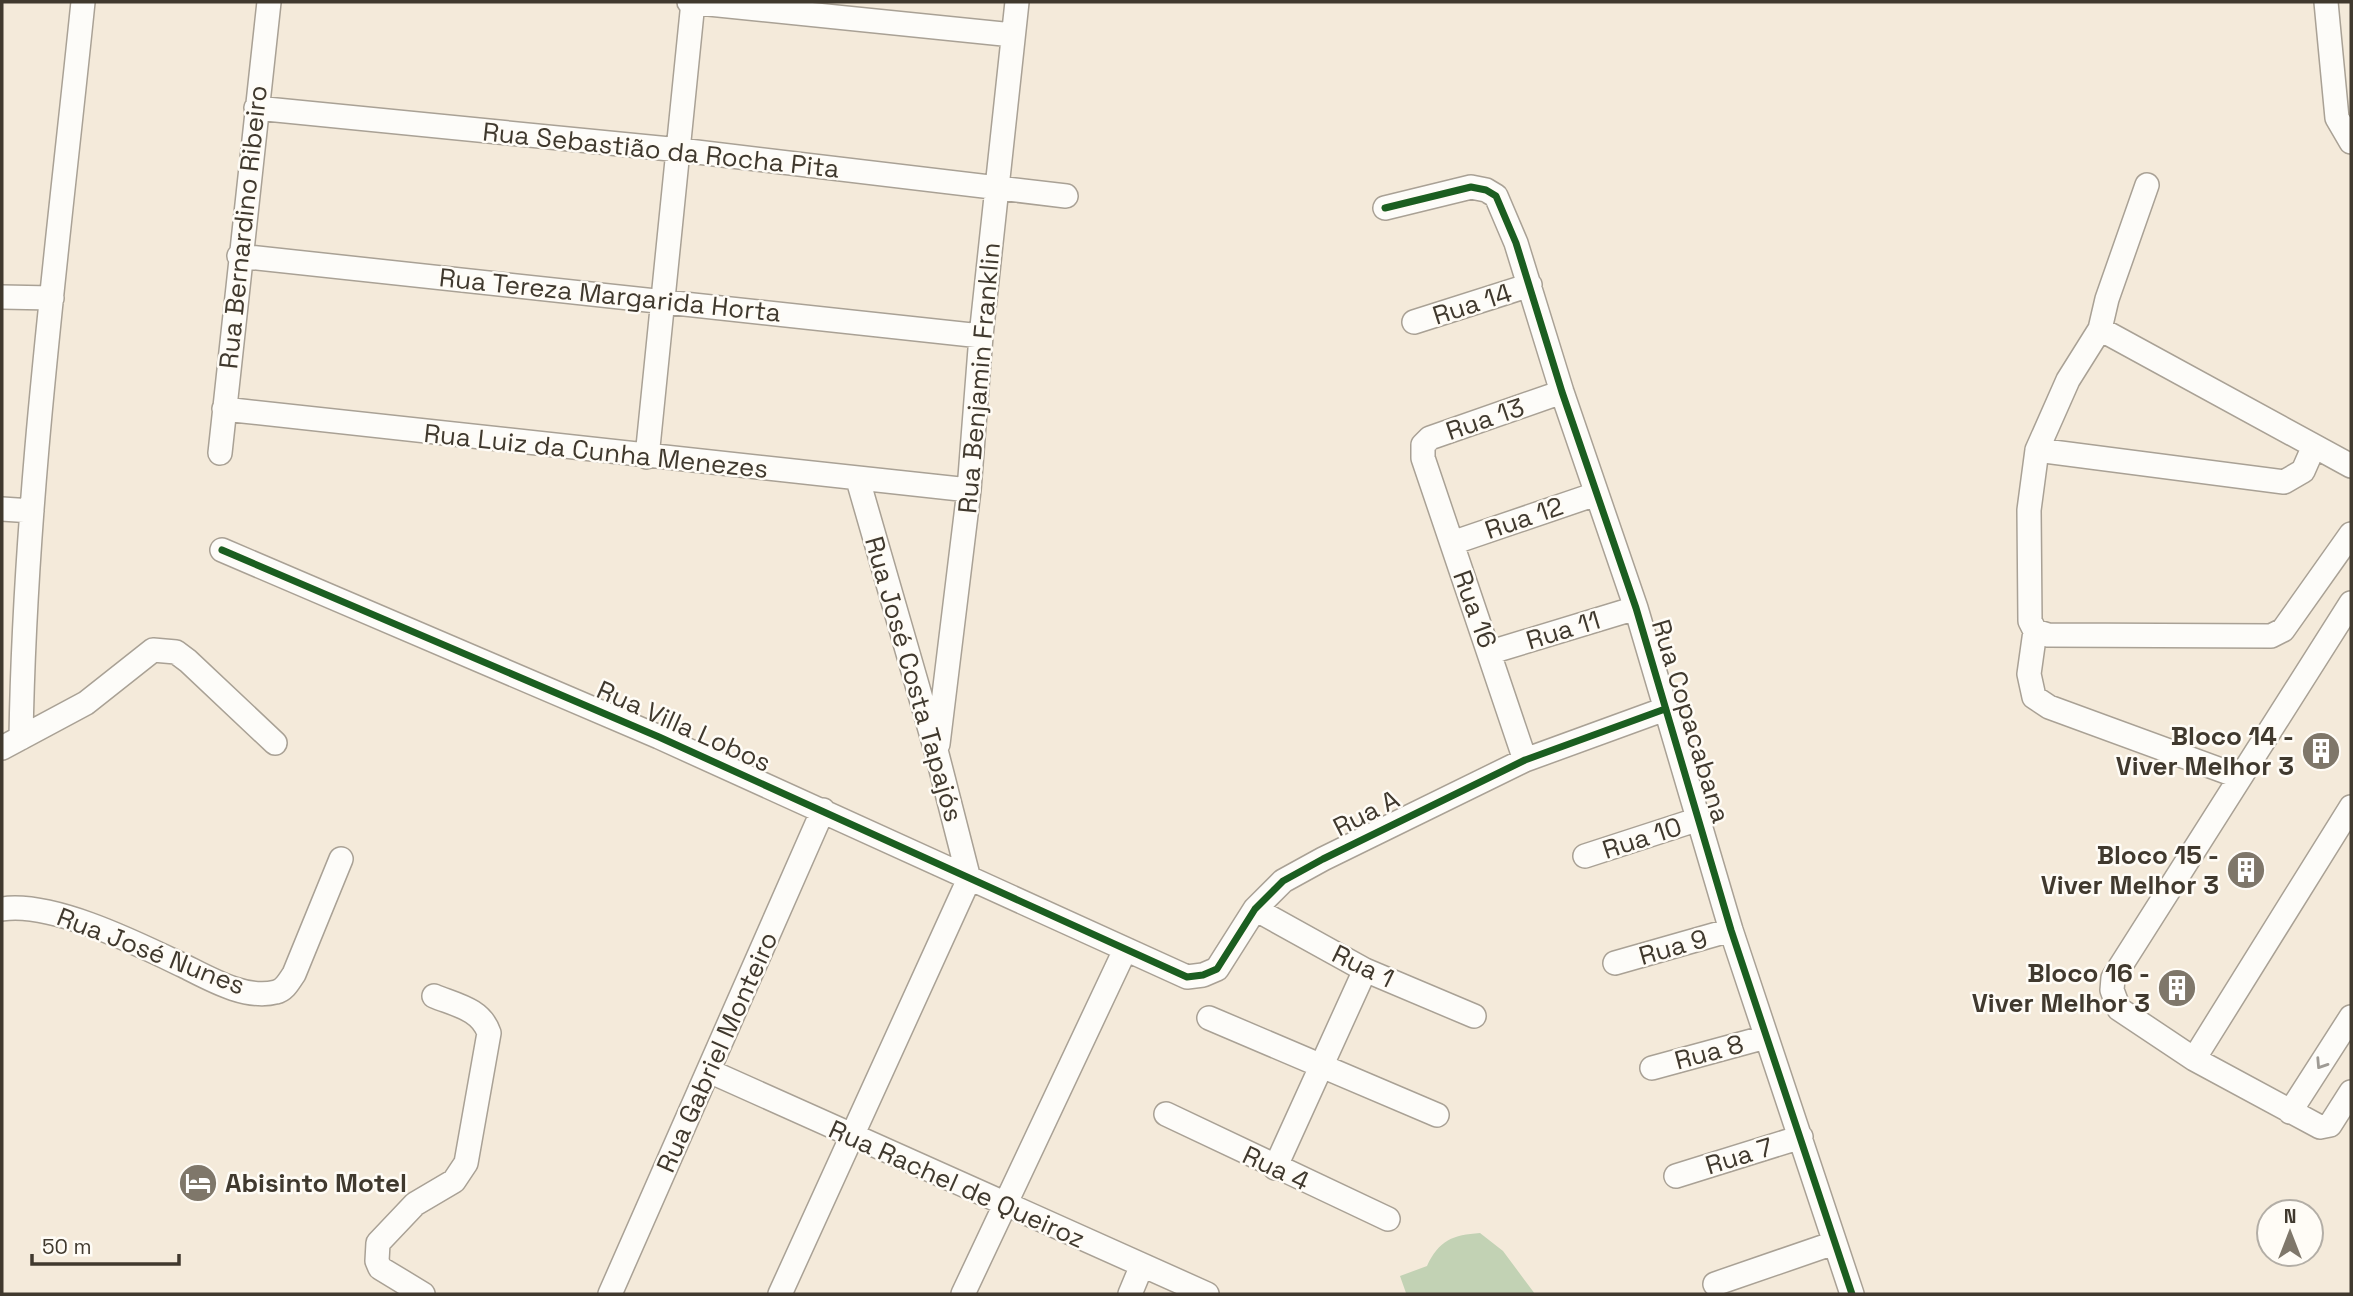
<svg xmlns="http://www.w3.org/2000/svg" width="2353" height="1296" viewBox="0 0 2353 1296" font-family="'Space Grotesk',sans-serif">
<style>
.forest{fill:#c2d2b4}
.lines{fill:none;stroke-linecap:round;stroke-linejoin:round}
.minor-casing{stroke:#a9a195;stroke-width:26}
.minor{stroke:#fdfcf9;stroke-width:23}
.cycleway-casing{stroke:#fffcf6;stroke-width:11}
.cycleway{stroke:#1b5e20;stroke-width:7}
.oneway{stroke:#9e9a94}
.labels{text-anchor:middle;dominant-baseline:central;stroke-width:5;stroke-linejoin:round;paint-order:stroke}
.street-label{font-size:26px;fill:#40392e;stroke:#fffcf6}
.poi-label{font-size:26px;font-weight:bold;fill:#40392e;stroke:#fffcf6;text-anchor:end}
</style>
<rect width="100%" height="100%" fill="#f4eada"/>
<path class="forest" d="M 1480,1233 L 1503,1251 L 1535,1294 L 1406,1293 L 1400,1276 L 1427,1266 C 1439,1240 1453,1235 1480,1233 Z"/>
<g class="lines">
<g class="minor-casing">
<path id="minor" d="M 689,2 L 1013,35
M 2326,2 L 2337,118 L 2351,142
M 256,108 L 680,150 L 1066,196
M 2147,185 L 2107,299 L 2100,329 L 2351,466
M 1385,208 L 1471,187 L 1486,190 L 1496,196 L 1516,243 L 1562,392 L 1636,608 L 1731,930 L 1852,1294
M 239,256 L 981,336
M 2,297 L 52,298
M 1414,322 L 1530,285
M 224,409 L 969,490
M 2314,446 L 2303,471 L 2284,482 L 2037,450 L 2029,510 L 2030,621 L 2035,631 L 2048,635 L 2271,636 L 2283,630 L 2351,534
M 2037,450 L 2068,380 L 2100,329
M 220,453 L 269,2
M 647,457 L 693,2
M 2,509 L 32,511
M 1452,543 L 1596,494
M 222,550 L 659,737 L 1187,977 L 1203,975 L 1217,969 L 1255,909 L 1283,881 L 1323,859 L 1525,760 L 1665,709
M 2351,603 L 2113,978 L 2112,990 L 2119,1009 L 2194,1059 L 2320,1127 L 2330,1125 L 2351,1092
M 2035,631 L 2029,674 L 2034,697 L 2049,707 L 2240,777
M 1491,652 L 1636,608
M 21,738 C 25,492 58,247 83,2
M 938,744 L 969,490 L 981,336 L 1017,2
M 2,748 L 86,703 L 153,650 L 176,652 L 188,661 L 275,743
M 1525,760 L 1423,458 L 1423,445 L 1430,438 L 1562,392
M 1585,856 L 1699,819
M 2,909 C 52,901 138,944 184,966 C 210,979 246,1000 276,992 C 285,990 289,981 294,974 L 341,859
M 1255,909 L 1365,970 L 1474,1016
M 1615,963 L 1731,930
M 1209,1018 L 1437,1115
M 2194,1059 L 2351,807
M 1652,1068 L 1766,1037
M 709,1071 L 1207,1294
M 2290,1112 L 2351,1017
M 1166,1114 L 1388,1219
M 1275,1168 L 1365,970
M 1676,1176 L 1801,1137
M 1715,1284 L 1834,1243
M 423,1294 L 380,1268 L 377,1261 L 378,1243 L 415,1204 L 454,1181 L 466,1163 L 489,1033 C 481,1009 456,1005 434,996
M 610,1294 L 823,810
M 780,1294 L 969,879 L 937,754 L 858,480
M 963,1294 L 1125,950
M 1130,1294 L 1142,1265"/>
</g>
<use href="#minor" class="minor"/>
<g class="cycleway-casing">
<path id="cycleway" d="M 1385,208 L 1471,187 L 1486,190 L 1496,196 L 1516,243 L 1562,392 L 1636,608 L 1731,930 L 1852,1294
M 222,550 L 659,737 L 1187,977 L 1203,975 L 1217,969 L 1255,909 L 1283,881 L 1323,859 L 1525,760 L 1665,709"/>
</g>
<use href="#cycleway" class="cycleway"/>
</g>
<defs><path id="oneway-chevron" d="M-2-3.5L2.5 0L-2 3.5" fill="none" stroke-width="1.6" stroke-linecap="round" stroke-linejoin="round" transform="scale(1.75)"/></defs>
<use class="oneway" href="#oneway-chevron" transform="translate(2321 1064) rotate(123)"/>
<defs>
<g id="building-disc" transform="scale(2.0125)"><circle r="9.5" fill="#7f776a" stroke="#fffcf6"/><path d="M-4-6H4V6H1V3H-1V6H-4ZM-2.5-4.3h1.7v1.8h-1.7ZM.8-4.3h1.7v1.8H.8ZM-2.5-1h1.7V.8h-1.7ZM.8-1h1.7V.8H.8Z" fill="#fff"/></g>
<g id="hotel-disc" transform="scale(2.0125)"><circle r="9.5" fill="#7f776a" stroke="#fffcf6"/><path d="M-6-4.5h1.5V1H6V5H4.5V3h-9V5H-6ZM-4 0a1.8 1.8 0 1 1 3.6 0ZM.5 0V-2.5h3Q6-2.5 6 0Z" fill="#fff"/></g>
</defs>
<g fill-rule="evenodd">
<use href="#building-disc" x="2321" y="751"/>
<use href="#building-disc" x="2246" y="870"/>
<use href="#building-disc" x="2177" y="988"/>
<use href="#hotel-disc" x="198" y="1183"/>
</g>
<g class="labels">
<g class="street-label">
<text transform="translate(661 150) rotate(6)">Rua Sebastião da Rocha Pita</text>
<text transform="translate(243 227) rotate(-84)">Rua Bernardino Ribeiro</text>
<text transform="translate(610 295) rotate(6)">Rua Tereza Margarida Horta</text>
<text transform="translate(1472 304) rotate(-18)">Rua 14</text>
<text transform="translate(979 378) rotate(-85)">Rua Benjamin Franklin</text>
<text transform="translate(1485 419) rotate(-19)">Rua 13</text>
<text transform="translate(596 451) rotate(6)">Rua Luiz da Cunha Menezes</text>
<text transform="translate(1524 518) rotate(-19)">Rua 12</text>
<text transform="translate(1475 609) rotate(70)">Rua 16</text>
<text transform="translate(1563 630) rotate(-17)">Rua 11</text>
<text transform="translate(914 679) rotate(74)">Rua José Costa Tapajós</text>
<text transform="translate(1691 721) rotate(73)">Rua Copacabana</text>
<text transform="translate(684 726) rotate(24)">Rua Villa Lobos</text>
<text transform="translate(1366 813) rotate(-27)">Rua A</text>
<text transform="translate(1642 838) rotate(-18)">Rua 10</text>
<text transform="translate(1673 947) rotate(-16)">Rua 9</text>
<text transform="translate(151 951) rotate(21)">Rua José Nunes</text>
<text transform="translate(1363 966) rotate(26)">Rua 1</text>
<text transform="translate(717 1052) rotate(-66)">Rua Gabriel Monteiro</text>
<text transform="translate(1709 1052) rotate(-15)">Rua 8</text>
<text transform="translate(1739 1156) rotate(-17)">Rua 7</text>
<text transform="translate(1276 1168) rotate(25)">Rua 4</text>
<text transform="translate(957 1184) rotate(24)">Rua Rachel de Queiroz</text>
</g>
<g class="poi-label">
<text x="2294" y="736">Bloco 14 -<tspan x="2294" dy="30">Viver Melhor 3</tspan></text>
<text x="2219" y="855">Bloco 15 -<tspan x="2219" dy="30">Viver Melhor 3</tspan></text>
<text x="2150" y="973">Bloco 16 -<tspan x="2150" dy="30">Viver Melhor 3</tspan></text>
<text x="225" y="1183" text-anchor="start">Abisinto Motel</text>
</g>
</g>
<rect width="2353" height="1296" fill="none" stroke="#40392e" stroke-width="7"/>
<g transform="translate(2290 1233)"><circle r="33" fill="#fffcf6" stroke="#b3aea6" stroke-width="2"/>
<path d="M0-5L12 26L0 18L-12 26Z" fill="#7f776a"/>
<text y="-10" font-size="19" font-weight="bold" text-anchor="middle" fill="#40392e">N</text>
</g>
<path d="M32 1254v10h147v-10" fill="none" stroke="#40392e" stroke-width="3.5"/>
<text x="42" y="1254" font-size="21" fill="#40392e" stroke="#fffcf6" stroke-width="5" paint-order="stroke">50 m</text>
</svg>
